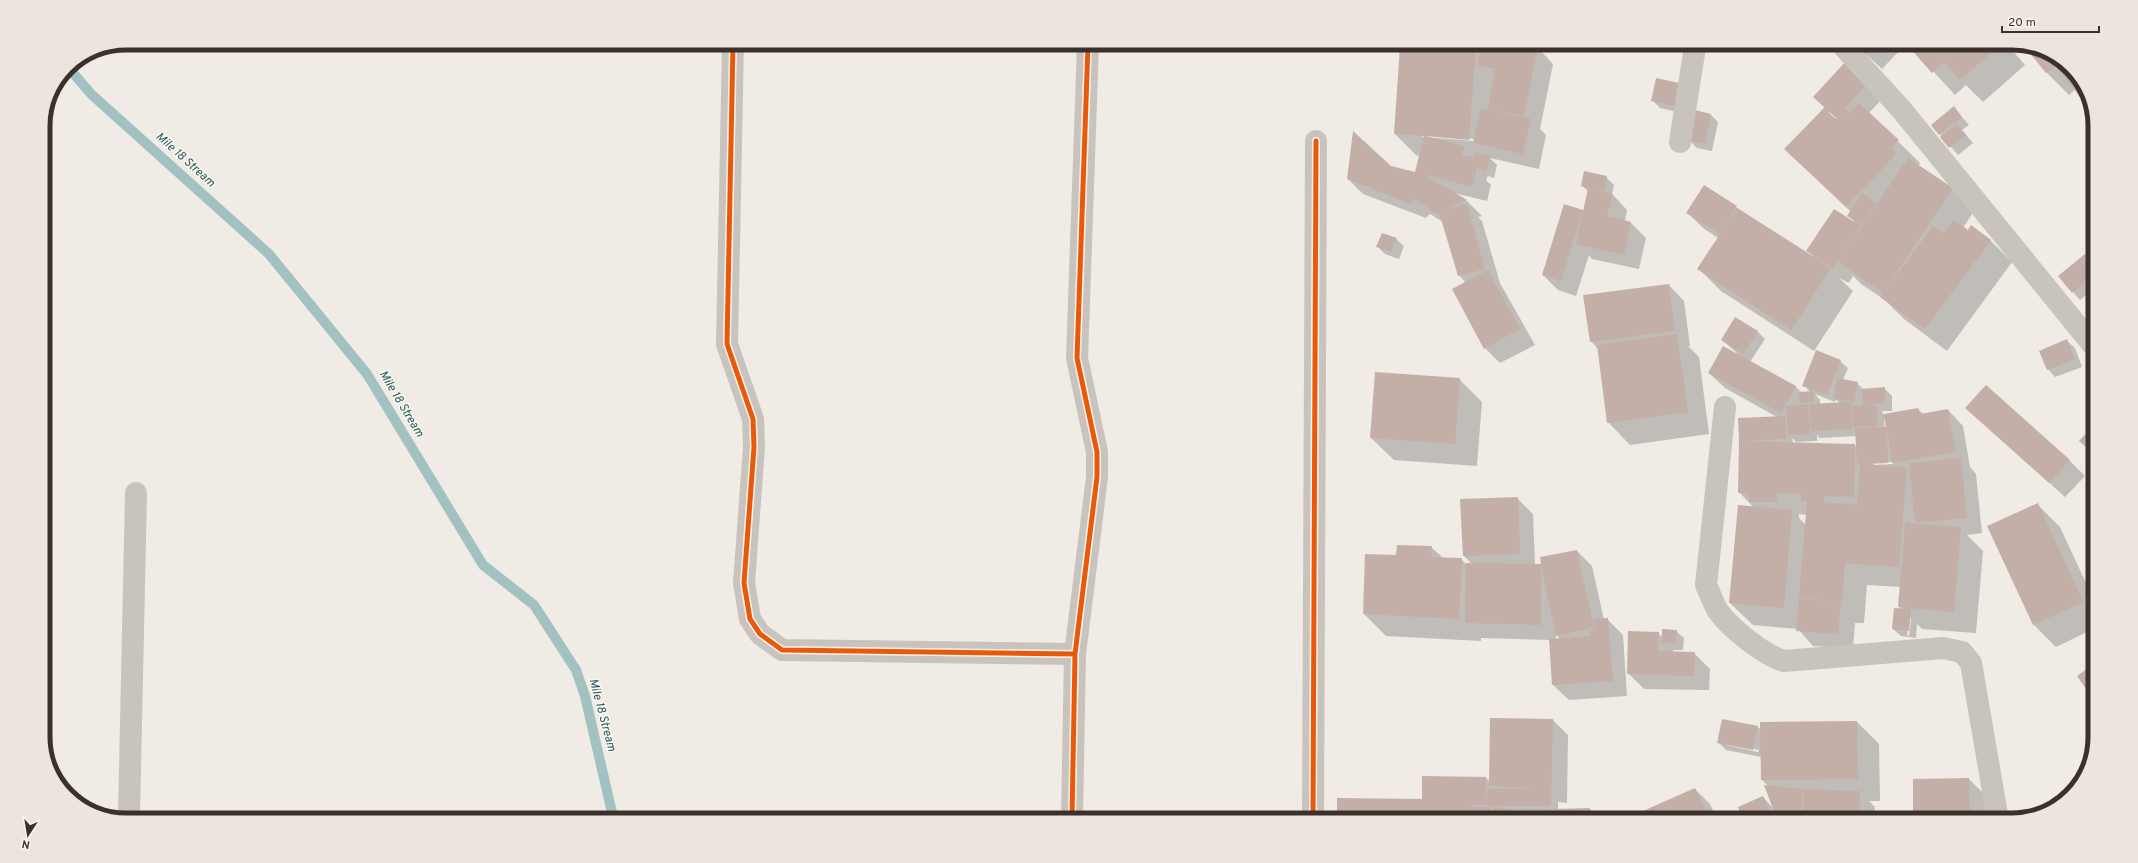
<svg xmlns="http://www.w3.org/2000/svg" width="2138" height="863" viewBox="0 0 2138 863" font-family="Overpass,sans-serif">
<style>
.shadow{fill:#0003;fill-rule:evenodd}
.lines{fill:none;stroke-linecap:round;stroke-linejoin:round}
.stream{stroke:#a1c2c1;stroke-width:10}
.building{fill:#c3afa7}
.street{stroke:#c9c3be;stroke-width:22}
.cycleway-casing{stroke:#fbf5ee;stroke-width:8}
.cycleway{stroke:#e8590c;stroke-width:5}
.labels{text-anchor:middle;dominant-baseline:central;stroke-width:3;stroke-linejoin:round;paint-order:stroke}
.water-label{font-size:12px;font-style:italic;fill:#1f5a5e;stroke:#fbf5ee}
.rim{fill:none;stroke:#3b302b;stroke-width:5}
</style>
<rect width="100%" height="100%" fill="#f0ebe5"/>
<path class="shadow" d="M 1401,46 L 1533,46 L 1538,48 L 1553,64 L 1540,129 L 1546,135 L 1539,169 L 1490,158 L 1497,165 L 1494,178 L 1488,176 L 1486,180 L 1491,185 L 1487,201 L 1454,193 L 1467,201 L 1482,216 L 1478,217 L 1482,221 L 1500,283 L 1535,345 L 1500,363 L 1485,348 L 1466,283 L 1459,275 L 1443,222 L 1430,214 L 1426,218 L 1363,194 L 1348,179 L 1390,166 L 1416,174 L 1420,156 L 1417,156 L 1395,134 ZM 1419,135 L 1474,139 L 1474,141 L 1424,137 Z
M 1858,47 L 1903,47 L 1882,69 Z
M 1911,47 L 2017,47 L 2012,50 L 2025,65 L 1983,102 L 1966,85 L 1955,95 Z
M 2026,47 L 2039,47 L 2078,76 L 2088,103 L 2076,89 L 2069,95 L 2047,73 Z
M 1848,61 L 1885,96 L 1869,113 L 1920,163 L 1918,166 L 1952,189 L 1974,211 L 1963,228 L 1990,240 L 2012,262 L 1947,351 L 1904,319 L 1885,300 L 1861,284 L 1853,276 L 1849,283 L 1839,278 L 1853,291 L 1814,351 L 1721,291 L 1699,269 L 1718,238 L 1703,228 L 1688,213 L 1704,187 L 1814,257 L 1808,251 L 1854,221 L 1849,216 L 1851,212 L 1786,149 L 1825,107 ZM 1830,112 L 1838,119 L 1836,121 L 1828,113 Z
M 1657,79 L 1686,114 L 1660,108 L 1652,100 Z
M 1954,108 L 1969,125 L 1962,130 L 1973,143 L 1958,155 L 1940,134 Z
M 1711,115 L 1718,122 L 1712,151 L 1697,148 L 1689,140 Z
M 1606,177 L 1614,185 L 1612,194 L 1627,210 L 1625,221 L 1631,223 L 1646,238 L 1639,269 L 1592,259 L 1589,255 L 1576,296 L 1558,290 L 1543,275 L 1564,205 L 1584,211 L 1588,191 L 1582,186 Z
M 1396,239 L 1404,246 L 1399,259 L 1385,254 L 1378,247 Z
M 2094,264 L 2094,289 L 2080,300 L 2073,292 Z
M 1669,285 L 1684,301 L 1690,346 L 1688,346 L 1699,357 L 1709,434 L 1630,445 L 1608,422 L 1598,349 L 1591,341 Z
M 1736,318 L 1758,332 L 1765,339 L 1750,362 L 1796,387 L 1802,393 L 1810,392 L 1804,385 L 1840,361 L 1848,368 L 1843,380 L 1857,383 L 1864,390 L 1884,388 L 1892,396 L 1892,411 L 1882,411 L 1884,415 L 1918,409 L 1923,414 L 1948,410 L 1963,426 L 1970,467 L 1976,474 L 1982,533 L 1967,535 L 1983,551 L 1976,633 L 1922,629 L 1917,624 L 1916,638 L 1901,636 L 1893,629 L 1902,609 L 1899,607 L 1901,587 L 1867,585 L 1864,623 L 1855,623 L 1853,649 L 1813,646 L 1798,629 L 1753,625 L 1730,603 L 1754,508 L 1739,492 L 1742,443 L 1740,441 L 1777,417 L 1725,388 L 1709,373 L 1737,353 L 1722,340 ZM 1815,394 L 1835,402 L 1836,399 L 1840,404 L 1820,405 L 1820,400 ZM 1884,420 L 1886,420 L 1887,427 L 1885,428 ZM 1817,435 L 1820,438 L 1857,436 L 1857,448 L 1855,445 L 1793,444 L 1792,438 L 1796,442 L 1817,441 ZM 1893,462 L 1893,464 L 1874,465 L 1872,463 ZM 1799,514 L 1807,515 L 1806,525 L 1799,518 ZM 1909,616 L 1911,618 L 1909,636 L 1907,635 Z
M 2067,341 L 2075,348 L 2082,367 L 2055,377 L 2048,369 Z
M 1459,379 L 1482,402 L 1477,466 L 1394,460 L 1371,438 Z
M 1967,408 L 2069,460 L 2085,476 L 2065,497 Z
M 1517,498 L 1533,514 L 1535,565 L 1542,565 L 1577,551 L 1592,566 L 1604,620 L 1607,619 L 1623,635 L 1627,696 L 1569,700 L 1553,685 L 1550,640 L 1481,638 L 1481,641 L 1386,636 L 1364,614 L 1397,556 L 1431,547 L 1443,558 L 1461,559 L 1466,564 L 1472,564 L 1464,556 ZM 1556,634 L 1560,639 L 1556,639 Z
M 2038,505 L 2060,527 L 2092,596 L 2091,630 L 2056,647 L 2034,625 Z
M 1676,631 L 1684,638 L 1683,650 L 1673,650 L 1673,652 L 1694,653 L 1710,669 L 1709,690 L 1644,689 L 1628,673 L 1658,633 L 1663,638 Z
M 1553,720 L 1568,735 L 1567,803 L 1558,802 L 1558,810 L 1590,809 L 1600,819 L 1338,818 L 1338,799 L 1423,800 L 1486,778 L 1490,782 Z
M 1857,722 L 1879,744 L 1880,801 L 1869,801 L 1875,807 L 1874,820 L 1744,819 L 1739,808 L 1763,797 L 1773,808 L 1769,787 L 1762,780 L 1761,757 L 1726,750 L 1718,742 L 1758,727 L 1761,730 ZM 1726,743 L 1759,750 L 1758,752 L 1726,745 Z
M 1969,779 L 1991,801 L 1991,820 L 1914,820 L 1914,780 Z
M 1695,789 L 1710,804 L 1717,819 L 1648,819 L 1644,812 Z"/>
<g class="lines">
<path class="stream" d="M 68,67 L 91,94 L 269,254 L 367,374 L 483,565 L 534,605 L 576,670 L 585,696 L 613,817"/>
</g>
<path class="building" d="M 1400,46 L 1476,46 L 1469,140 L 1425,136 L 1465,146 L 1462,155 L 1473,157 L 1471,167 L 1475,152 L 1490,156 L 1486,171 L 1477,168 L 1472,187 L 1415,172 L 1424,136 L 1394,134 Z
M 1481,46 L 1538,47 L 1524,116 L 1488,109 L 1495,69 L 1477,65 Z
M 1858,47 L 1874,47 L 1866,55 Z
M 1909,47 L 1998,47 L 1960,80 L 1944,62 L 1932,73 Z
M 2025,47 L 2039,47 L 2078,76 L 2085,93 L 2080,97 L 2056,66 L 2046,73 Z
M 1848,59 L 1871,80 L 1836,118 L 1813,97 Z
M 1656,78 L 1684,84 L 1679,107 L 1651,101 Z
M 1859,103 L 1899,140 L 1891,148 L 1896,154 L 1846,207 L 1784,149 L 1824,108 L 1836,119 L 1845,109 L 1849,113 Z
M 1954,106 L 1962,117 L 1939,135 L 1931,125 Z
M 1481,108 L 1531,119 L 1523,154 L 1473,143 Z
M 1695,110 L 1711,114 L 1705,144 L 1688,140 Z
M 1957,124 L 1966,135 L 1949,148 L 1940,137 Z
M 1353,131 L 1391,166 L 1423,174 L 1467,200 L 1441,211 L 1467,204 L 1485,269 L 1458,276 L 1439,212 L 1435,213 L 1415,199 L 1411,204 L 1347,179 Z
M 1908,158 L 1953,188 L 1883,293 L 1838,262 Z
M 1584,171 L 1607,176 L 1604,191 L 1581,186 Z
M 1704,185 L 1737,206 L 1719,234 L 1686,213 Z
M 1588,188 L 1613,194 L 1607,216 L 1631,222 L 1624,255 L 1576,244 Z
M 1862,193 L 1876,203 L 1862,225 L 1847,216 Z
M 1564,204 L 1583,210 L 1561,281 L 1542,275 Z
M 1737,208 L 1831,268 L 1791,330 L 1697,269 Z
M 1834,209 L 1861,226 L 1833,268 L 1806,251 Z
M 1954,220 L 1968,230 L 1971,225 L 1991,240 L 1925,329 L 1880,297 L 1933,226 L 1944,233 Z
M 1382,233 L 1397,238 L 1391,252 L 1376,247 Z
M 2085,254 L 2094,264 L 2094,275 L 2072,293 L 2058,276 Z
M 1488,270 L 1520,329 L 1484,349 L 1452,289 Z
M 1669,284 L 1675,331 L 1590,342 L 1583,295 Z
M 1735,317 L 1758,331 L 1743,354 L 1721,340 Z
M 1677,334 L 1688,412 L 1607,423 L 1597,345 Z
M 2067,339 L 2075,359 L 2047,370 L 2039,351 Z
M 1723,346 L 1796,386 L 1781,413 L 1708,373 Z
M 1816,350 L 1841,360 L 1827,395 L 1802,386 Z
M 1375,372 L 1460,378 L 1455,444 L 1370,438 Z
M 1837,378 L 1858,382 L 1854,402 L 1834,399 Z
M 1986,385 L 2070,460 L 2049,483 L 1965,408 Z
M 1885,387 L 1885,403 L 1863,405 L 1862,389 Z
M 1813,391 L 1814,402 L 1800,403 L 1799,392 Z
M 1851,402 L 1852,429 L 1811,431 L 1809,404 Z
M 1808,404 L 1810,434 L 1788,435 L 1786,406 Z
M 1877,405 L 1878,426 L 1853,427 L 1852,406 Z
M 1918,408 L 1920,414 L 1948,409 L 1956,452 L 1892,463 L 1887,431 L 1888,463 L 1866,464 L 1907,468 L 1899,567 L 1845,563 L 1842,602 L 1799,598 L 1807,501 L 1801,501 L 1801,494 L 1777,493 L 1777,502 L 1749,502 L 1749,493 L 1738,493 L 1739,441 L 1855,444 L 1854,497 L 1824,496 L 1824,502 L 1857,505 L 1860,464 L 1857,464 L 1855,428 L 1886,427 L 1884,414 Z
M 1785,416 L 1786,439 L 1739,441 L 1738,418 Z
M 2093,426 L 2093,453 L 2079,441 Z
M 1961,458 L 1967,518 L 1915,523 L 1909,463 Z
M 1518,497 L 1520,554 L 1463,556 L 1460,499 Z
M 2038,503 L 2083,602 L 2033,625 L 1987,526 Z
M 1738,505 L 1792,510 L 1784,608 L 1729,603 Z
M 1905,523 L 1961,527 L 1954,612 L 1898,607 Z
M 1397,545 L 1432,546 L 1431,557 L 1462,558 L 1459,619 L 1363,614 L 1365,554 L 1396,555 Z
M 1577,550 L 1594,628 L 1556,636 L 1541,566 L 1541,625 L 1465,623 L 1466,563 L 1541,564 L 1540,557 Z
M 1799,599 L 1841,602 L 1838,634 L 1796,631 Z
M 1894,608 L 1911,609 L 1909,631 L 1892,629 Z
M 1608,618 L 1613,681 L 1552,685 L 1549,639 L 1590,636 L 1589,630 L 1595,630 L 1594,619 Z
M 1662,629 L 1677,630 L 1676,643 L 1662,643 Z
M 1628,631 L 1659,632 L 1658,651 L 1695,652 L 1694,676 L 1627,674 Z
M 2091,666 L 2091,696 L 2077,676 Z
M 1490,718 L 1553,719 L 1551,806 L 1487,806 L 1487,789 L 1535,788 L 1489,786 Z
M 1722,719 L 1758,726 L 1753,750 L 1717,743 Z
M 1857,721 L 1858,779 L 1761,780 L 1760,722 Z
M 1422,776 L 1486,777 L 1486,805 L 1471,805 L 1470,819 L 1337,818 L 1337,798 L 1422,799 Z
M 1969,778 L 1970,820 L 1913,820 L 1913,779 Z
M 1764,785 L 1803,789 L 1800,819 L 1777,819 Z
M 1695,788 L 1710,819 L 1647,819 L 1643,811 Z
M 1804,789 L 1860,791 L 1859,820 L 1803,820 Z
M 1763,796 L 1773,819 L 1743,819 L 1738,807 Z
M 1472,807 L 1491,807 L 1491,819 L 1472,819 Z
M 1493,807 L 1511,809 L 1510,819 L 1492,819 Z
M 1590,808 L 1590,819 L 1516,819 L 1516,810 Z"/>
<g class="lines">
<path class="street" d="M 733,44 L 727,344 L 753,419 L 754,447 L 744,583 L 750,619 L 760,634 L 782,650 L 1075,654
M 1844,47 L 1901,109 L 2093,345
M 1680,142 L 1695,47
M 1725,407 L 1706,585 C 1710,593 1713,603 1718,611 C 1729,627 1765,656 1784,661 L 1943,648 L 1962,652 L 1971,663 L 1998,820
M 129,816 L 136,493
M 1072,818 L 1075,654 L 1097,477 L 1097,452 L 1077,358 L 1088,45
M 1313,818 L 1316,141"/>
<g class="cycleway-casing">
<path id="cycleway" d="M 733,44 L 727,344 L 753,419 L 754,447 L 744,583 L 750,619 L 760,634 L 782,650 L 1075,654
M 1072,818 L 1075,654 L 1097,477 L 1097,452 L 1077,358 L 1088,45
M 1313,818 L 1316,141"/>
</g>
<use href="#cycleway" class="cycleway"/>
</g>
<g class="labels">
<g class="water-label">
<text transform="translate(185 160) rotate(42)">Mile 18 Stream</text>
<text transform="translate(401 404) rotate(59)">Mile 18 Stream</text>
<text transform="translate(602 715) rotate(75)">Mile 18 Stream</text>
</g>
</g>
<path d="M0 0H2138V863H0ZM126 50H2012A76 76 0 0 1 2088 126V737A76 76 0 0 1 2012 813H126A76 76 0 0 1 50 737V126A76 76 0 0 1 126 50Z" fill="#ece5de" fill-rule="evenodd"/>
<path class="rim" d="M126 50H2012A76 76 0 0 1 2088 126V737A76 76 0 0 1 2012 813H126A76 76 0 0 1 50 737V126A76 76 0 0 1 126 50Z"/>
<g transform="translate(28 835) rotate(192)" stroke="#fbf5ee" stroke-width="3" paint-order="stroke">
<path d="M0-3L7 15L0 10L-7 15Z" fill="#3b302b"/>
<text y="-6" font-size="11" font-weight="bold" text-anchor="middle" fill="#3b302b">N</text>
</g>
<path d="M2002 26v6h97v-6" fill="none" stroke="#3b302b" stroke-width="2"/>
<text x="2008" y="26" font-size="12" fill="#3b302b" stroke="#fbf5ee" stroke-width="3" paint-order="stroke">20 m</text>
</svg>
